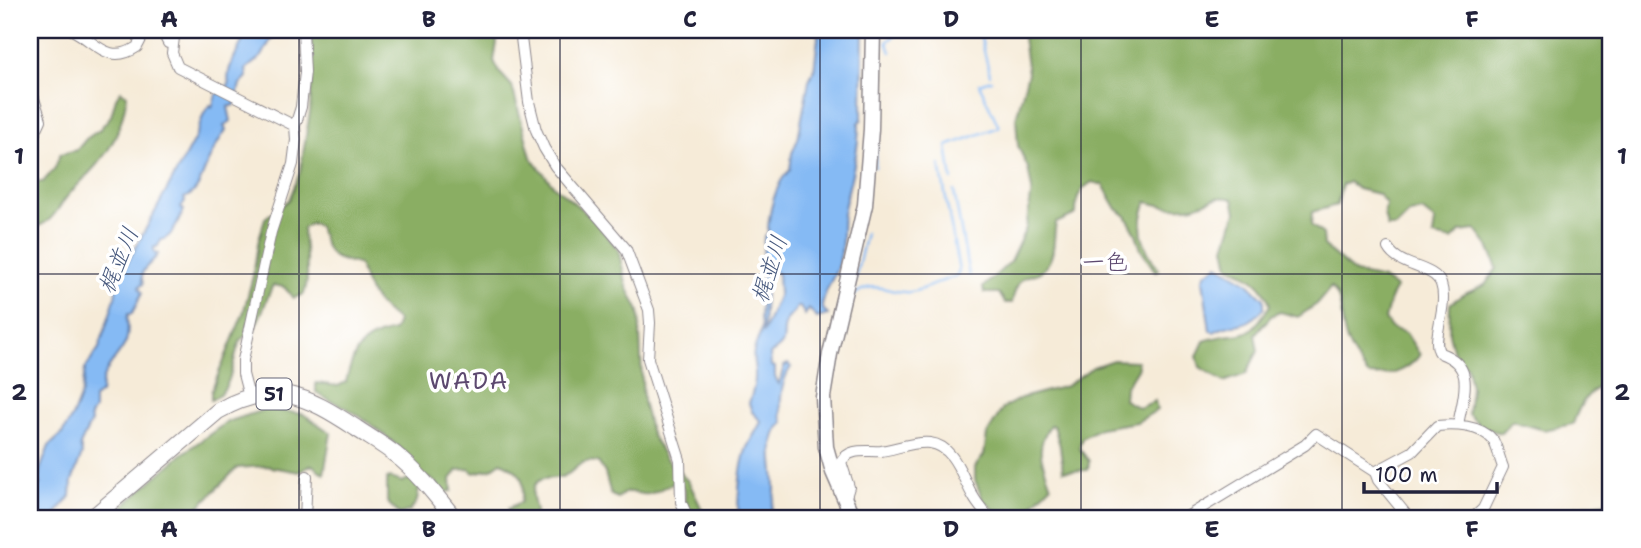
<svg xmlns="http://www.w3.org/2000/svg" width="1641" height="548" viewBox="0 0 1641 548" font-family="'Shantell Sans','Klee One',sans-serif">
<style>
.forest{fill:#8aae63;stroke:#56684f;stroke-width:2}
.water{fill:#85baf4;stroke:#546e98;stroke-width:2;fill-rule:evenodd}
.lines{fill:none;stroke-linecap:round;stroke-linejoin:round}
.stream{stroke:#85baf4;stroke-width:2.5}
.minor-casing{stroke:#8c868a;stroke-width:12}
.secondary-casing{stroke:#8c868a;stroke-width:17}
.primary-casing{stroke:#8c868a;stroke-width:18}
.minor{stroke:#fff;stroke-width:10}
.secondary{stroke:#fff;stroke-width:14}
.primary{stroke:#fff;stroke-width:16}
.grid{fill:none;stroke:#22223b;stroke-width:2;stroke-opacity:0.55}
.labels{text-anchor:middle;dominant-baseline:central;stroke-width:7;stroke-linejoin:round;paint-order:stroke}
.shield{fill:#fff;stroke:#646476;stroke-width:2}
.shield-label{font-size:19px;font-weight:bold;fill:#22223b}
.water-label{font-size:23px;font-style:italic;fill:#45577c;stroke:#fff}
.neighbourhood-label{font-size:23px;fill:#5d4970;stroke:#fff}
.quarter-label{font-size:24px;letter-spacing:2px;fill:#5d4970;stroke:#fff}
.neatline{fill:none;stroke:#22223b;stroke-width:2.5}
.grid-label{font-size:23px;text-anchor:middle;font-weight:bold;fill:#22223b}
</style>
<rect width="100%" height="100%" fill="#fff"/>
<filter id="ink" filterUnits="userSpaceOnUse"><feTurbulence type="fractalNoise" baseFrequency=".0143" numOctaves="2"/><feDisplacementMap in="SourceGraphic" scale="14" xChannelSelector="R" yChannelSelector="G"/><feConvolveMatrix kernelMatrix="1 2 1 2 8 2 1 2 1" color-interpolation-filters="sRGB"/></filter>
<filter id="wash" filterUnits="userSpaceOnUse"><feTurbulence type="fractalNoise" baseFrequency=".00686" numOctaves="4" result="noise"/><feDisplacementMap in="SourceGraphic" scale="28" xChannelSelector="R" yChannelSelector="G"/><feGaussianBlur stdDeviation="1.57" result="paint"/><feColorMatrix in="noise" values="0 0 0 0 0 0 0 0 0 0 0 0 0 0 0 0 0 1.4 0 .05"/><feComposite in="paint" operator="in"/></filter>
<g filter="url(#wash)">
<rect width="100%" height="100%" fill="#f6ebd8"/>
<path class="forest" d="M 310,30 L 496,30 L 497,43 L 494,61 L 500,73 L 512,86 L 531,157 L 553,185 L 592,218 L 618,249 L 627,287 L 639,311 L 643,401 L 651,434 L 665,458 L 689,482 L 706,518 L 693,518 L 685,500 L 685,489 L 675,483 C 666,485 658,492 649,494 C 636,496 629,486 618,498 L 611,495 L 605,473 L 598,462 C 575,459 579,470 564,476 C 554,481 539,474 534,487 C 530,497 536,504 536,514 L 522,516 L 508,513 L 509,508 L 521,502 C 526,479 522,471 501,462 L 491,469 L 474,473 L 469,469 L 458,470 L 451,479 L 452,491 L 445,492 L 430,478 L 419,487 L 417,501 L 410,511 L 399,514 L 387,502 L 387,479 L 391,478 L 402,482 L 411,478 L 413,462 C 402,447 361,416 345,407 C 333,401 327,401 316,392 L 316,383 L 338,386 L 346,382 C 353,351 361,337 394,331 L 398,321 C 374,303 368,293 359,265 C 352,261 344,262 336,258 C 325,253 323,237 319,227 L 312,223 L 303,228 C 304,249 311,274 304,294 L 294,298 L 284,287 L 273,285 C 266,299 263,314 255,326 C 252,333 243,335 240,342 C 231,361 234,390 211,400 L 211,392 L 243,314 L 253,276 L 258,243 L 265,218 L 289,200 L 300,172 L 310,112 L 313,60 Z
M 1024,30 L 1611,30 L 1611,383 C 1589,386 1579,405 1573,424 L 1544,430 L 1512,421 L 1501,433 L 1483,428 L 1468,414 L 1471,387 L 1467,367 L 1454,353 L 1449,334 L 1450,304 L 1462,295 L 1485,285 L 1497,268 L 1488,246 L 1476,230 L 1460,232 L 1452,240 L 1433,236 L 1435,221 L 1422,211 L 1410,213 L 1396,227 L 1387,227 L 1384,214 L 1386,204 L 1378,194 L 1358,189 L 1349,182 L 1342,185 L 1337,205 L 1312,212 L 1311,225 L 1323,234 L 1324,246 L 1355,273 L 1383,279 L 1396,288 L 1390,299 L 1385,319 L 1391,328 L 1406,333 L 1420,355 C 1406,372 1390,377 1368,375 C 1359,363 1349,350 1345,335 C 1340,319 1344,300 1331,287 L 1317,304 L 1298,317 L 1280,312 L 1271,316 L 1255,334 L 1258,351 L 1246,374 L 1224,382 L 1200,367 L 1197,356 L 1204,341 C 1242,327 1244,348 1270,305 C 1265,284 1248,275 1229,266 L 1225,247 L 1236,212 L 1233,199 C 1218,194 1209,202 1194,206 C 1179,209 1161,206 1147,202 C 1135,229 1143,247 1159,270 L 1155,271 L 1141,250 L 1136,234 L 1126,216 L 1117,209 L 1103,185 L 1092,182 C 1078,191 1076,198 1076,214 L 1056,223 C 1053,236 1056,253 1047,265 C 1034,284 1019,264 1012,303 L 1005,303 L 999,293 L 984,293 L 983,287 L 1010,262 L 1026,228 L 1032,190 L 1028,168 L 1018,146 L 1016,118 L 1028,73 L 1023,38 Z
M 121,91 L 127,95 C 119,144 105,157 72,191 C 55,208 58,221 30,229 L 30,182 L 43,182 L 55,168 L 60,154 L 77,150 L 86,139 L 99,130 L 111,116 L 116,98 Z
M 1113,360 L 1137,361 L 1138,367 L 1125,388 L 1124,400 L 1139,408 L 1155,401 L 1157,410 L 1137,422 L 1100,428 L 1082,438 L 1079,448 L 1089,461 L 1088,470 L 1063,471 L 1060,446 L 1054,426 L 1050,425 C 1034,450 1042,460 1051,486 L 1026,511 L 1002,516 L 983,500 L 975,480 L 975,467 L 984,455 L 987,434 L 1003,408 L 1021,398 L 1066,386 L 1093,367 Z
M 266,409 L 303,414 L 331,433 L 324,474 L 312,465 L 299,472 L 266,466 L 237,468 L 188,518 L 109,518 L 182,454 L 227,422 Z
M 1611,502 L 1611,518 L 1573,518 L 1574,507 Z"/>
<path class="water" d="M 244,30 L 276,30 L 262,56 L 246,69 L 247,77 L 240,84 L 235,105 L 228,107 L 231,121 L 224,126 L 226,130 C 219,140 213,151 208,162 C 202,176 199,193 184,198 L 185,201 L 181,208 L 184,210 C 178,220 173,238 161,240 L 157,247 L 154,247 L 154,253 L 158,254 C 151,266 138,267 143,284 L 139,287 L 142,293 L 132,314 L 128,314 C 126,323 130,330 126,342 C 120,355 109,364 104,376 C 101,381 102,388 101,393 L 94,398 L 94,410 L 90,416 L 91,422 L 80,445 L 82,454 L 72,481 L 71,496 L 57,512 L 56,518 L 30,518 C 30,505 30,494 40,484 L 40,470 L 49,446 L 62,434 L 72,417 L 82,392 L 85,369 L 99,348 L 115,298 L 117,282 L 195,138 L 204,113 L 210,105 L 212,107 L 216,95 L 229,85 C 225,68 237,55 242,41 C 244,37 243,33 244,30 Z
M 819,30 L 863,30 L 862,119 L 859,123 C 859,154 849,183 843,214 C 841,230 844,246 839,262 C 835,278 823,291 822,307 L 828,315 L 817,318 L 809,309 L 805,315 L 800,307 L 797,307 C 795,313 790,315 787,320 C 778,338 793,340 770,354 L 771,366 L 775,367 L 775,377 L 779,384 L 784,366 L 788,364 L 791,367 C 781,381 778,407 783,423 C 765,437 776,471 775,490 C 775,501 770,508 771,518 L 738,518 C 738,497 739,470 746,450 C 750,439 758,430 761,421 L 752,412 L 749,403 C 752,393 756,385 755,373 C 755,365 752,360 754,351 C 756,340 764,332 760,320 L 764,237 L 768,233 C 768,216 775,182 790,170 L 792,153 L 798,139 L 809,80 L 814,70 ZM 766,271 L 774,271 L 778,274 L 779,294 L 763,333 Z
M 1218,265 L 1247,282 L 1264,299 L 1264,308 C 1243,332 1237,319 1214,332 L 1210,331 L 1203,280 L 1205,274 Z"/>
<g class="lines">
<path class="stream" d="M 979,30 L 990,75
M 891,52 L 887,42 L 897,33
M 875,167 L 877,136
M 952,180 L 947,146 L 999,127 L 979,84 L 991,80
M 954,191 L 969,275
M 853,288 L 866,233
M 851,297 C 877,277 885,294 910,292 C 926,290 941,280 957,276 L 959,271 L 940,165"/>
</g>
</g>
<g filter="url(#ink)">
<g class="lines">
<g class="minor-casing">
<path id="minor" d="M 72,30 C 95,41 108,66 137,47 L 146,30
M 165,30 L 165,37 L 168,43 L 172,44
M 175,30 L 172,53 L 178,67 L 295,126
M 520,30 L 529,102 L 536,130 L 544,148 L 555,166 L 626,249 L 649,310 L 650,323 L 648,359 L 680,460 L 681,502 L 688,518
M 30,87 L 41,120 L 30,144
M 1388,248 C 1399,268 1434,265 1441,284 C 1449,306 1430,341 1440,353 C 1477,366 1463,395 1458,425
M 249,397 L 243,374 L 243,360 L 271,232 L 293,164 L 296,140 L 295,126 L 301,107 L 305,72 L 303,30
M 1375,472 L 1412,452 L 1437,426 C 1454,424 1481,425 1493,440 C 1497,446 1500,460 1503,467 L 1483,509 L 1473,518
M 845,500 L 849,487 L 841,462 C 850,447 866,452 881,451 C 896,449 914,441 930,443 C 955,446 962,478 973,496 C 977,504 984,511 989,518
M 305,518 L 307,476
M 1185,518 L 1305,445 L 1316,434 L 1375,472 L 1378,480 L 1409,518"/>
</g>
<g class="secondary-casing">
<path id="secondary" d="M 853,518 L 833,472 L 826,447 L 823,397 L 830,354 L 865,205 L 871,129 L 873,30"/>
</g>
<g class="primary-casing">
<path id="primary" d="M 92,518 L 218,411 C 274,379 306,395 356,428 C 369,437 384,445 396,455 C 418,472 437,497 454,518"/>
</g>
<use href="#minor" class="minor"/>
<use href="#secondary" class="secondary"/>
<use href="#primary" class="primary"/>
</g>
</g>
<path class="grid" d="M 299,30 L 299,518M 560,30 L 560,518M 820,30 L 820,518M 1081,30 L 1081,518M 1342,30 L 1342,518M 30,274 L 1611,274"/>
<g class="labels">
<rect class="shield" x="256.5" y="378.5" width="35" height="31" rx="5"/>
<g class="shield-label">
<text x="274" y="394">51</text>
</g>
<g class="water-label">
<text transform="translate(118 260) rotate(-67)">梶並川</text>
<text transform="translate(769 269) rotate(-72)">梶並川</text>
</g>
<g class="neighbourhood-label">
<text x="1105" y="262">一色</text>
</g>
<g class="quarter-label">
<text x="469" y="381">WADA</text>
</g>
</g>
<rect width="1641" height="548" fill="none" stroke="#fff" stroke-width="77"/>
<path d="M1364 482v10h133v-10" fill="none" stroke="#22223b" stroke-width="3.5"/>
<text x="1375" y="482" font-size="21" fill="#22223b" stroke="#ffffff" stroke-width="5" paint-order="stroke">100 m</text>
<rect x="38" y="38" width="1564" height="472" class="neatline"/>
<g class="grid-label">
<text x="169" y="27">A</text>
<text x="429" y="27">B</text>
<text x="690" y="27">C</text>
<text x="951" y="27">D</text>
<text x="1212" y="27">E</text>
<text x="1472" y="27">F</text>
<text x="19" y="164">1</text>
<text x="1622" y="164">1</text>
<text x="19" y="400">2</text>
<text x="1622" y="400">2</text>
<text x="169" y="537">A</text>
<text x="429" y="537">B</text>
<text x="690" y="537">C</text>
<text x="951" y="537">D</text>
<text x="1212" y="537">E</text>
<text x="1472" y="537">F</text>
</g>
</svg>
